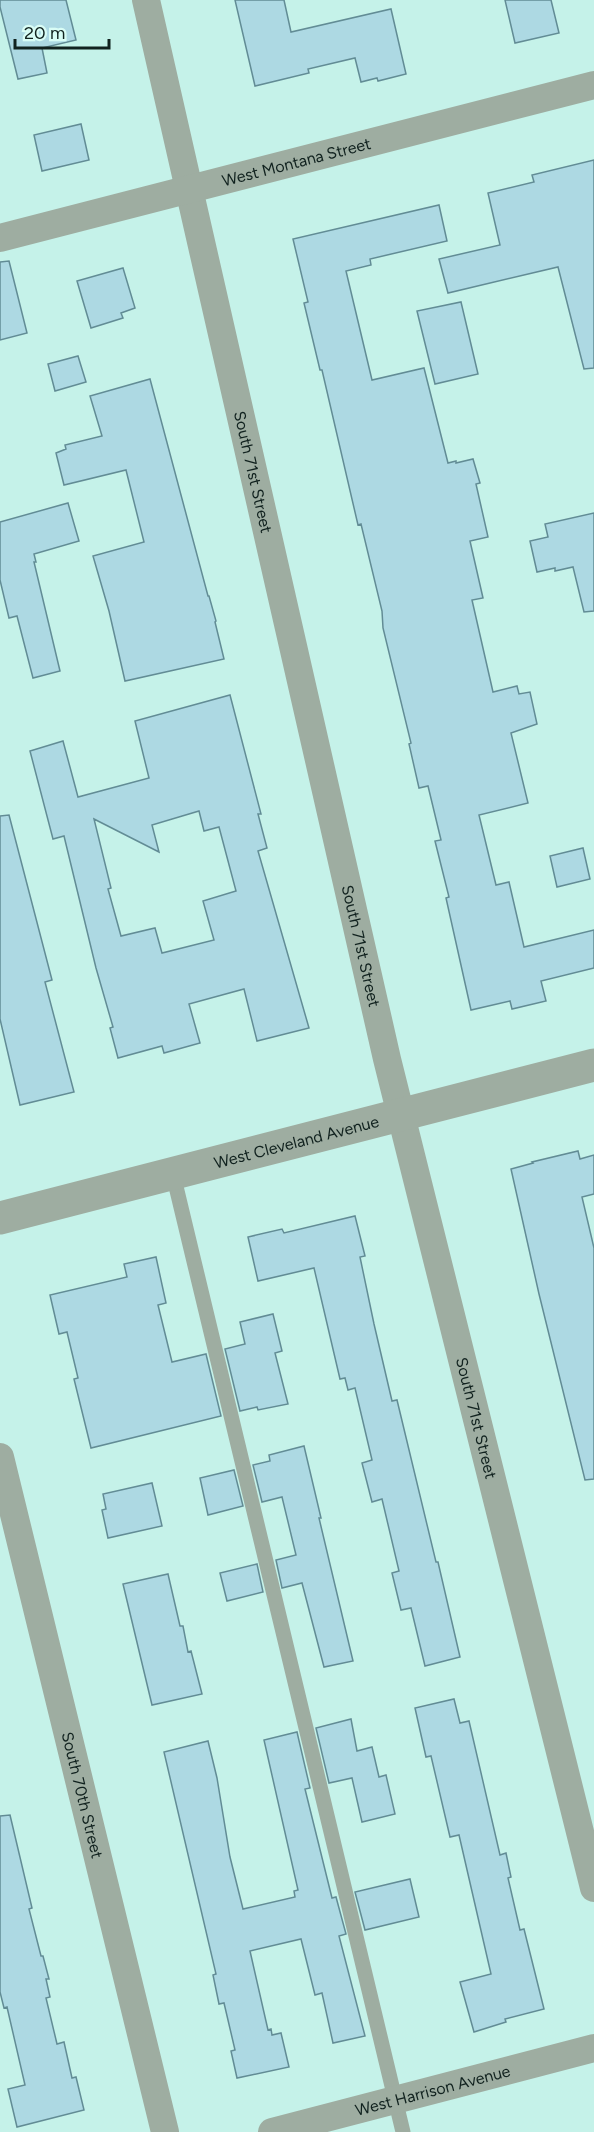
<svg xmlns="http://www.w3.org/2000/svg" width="594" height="2132" viewBox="0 0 594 2132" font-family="Figtree,sans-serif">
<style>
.building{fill:#add9e3;stroke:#628c95;stroke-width:1.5;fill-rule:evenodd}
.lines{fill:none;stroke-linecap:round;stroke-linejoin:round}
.service{stroke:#9eada1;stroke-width:15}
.minor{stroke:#9eada1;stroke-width:28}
.tertiary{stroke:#9eada1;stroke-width:33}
.labels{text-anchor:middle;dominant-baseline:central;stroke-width:4.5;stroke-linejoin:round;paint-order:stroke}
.street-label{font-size:16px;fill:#11221f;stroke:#d9fdf6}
</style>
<rect width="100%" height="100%" fill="#c5f2e9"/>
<path class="building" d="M 0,0 L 66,0 L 76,40 L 42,48 L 47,73 L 18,79 L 0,7 Z
M 235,0 L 284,0 L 291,32 L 391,9 L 406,74 L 378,81 L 377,78 L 361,82 L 355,58 L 308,69 L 309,73 L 255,86 Z
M 505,0 L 551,0 L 559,33 L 515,43 Z
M 81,124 L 89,160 L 42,171 L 34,135 Z
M 594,160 L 594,368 L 584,369 L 558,267 L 448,293 L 439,259 L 500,245 L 488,193 L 534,182 L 532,175 Z
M 439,205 L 447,241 L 370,259 L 371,265 L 346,271 L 372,380 L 424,368 L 448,463 L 456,461 L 456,463 L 473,459 L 480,483 L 476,484 L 488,537 L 470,541 L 483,598 L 472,600 L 493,692 L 517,686 L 519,694 L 530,692 L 537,724 L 511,733 L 528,803 L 479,815 L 496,885 L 509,882 L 524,947 L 594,930 L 594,968 L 541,981 L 546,1001 L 512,1009 L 510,1001 L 471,1010 L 446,898 L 449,897 L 435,841 L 441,840 L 428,786 L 419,788 L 409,744 L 411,743 L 383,628 L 382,611 L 361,524 L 358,525 L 322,370 L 320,370 L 304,303 L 308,302 L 293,239 Z
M 9,261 L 27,333 L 0,340 L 0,262 Z
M 123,268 L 135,308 L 121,313 L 123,318 L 91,328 L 77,281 Z
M 461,302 L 478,374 L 435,384 L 417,311 Z
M 78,356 L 86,382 L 55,391 L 48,364 Z
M 150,379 L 208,596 L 209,596 L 216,621 L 215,622 L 224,659 L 125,681 L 109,611 L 93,556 L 144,542 L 126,470 L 64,485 L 56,453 L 66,449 L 65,445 L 102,436 L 90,396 Z
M 68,503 L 79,541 L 34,554 L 36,562 L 34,562 L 60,671 L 33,678 L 17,616 L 9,618 L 0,580 L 0,522 Z
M 594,513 L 594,611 L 584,612 L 573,567 L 555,571 L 555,568 L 537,572 L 530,541 L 548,537 L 545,524 Z
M 230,695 L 261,814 L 258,814 L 267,848 L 258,851 L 309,1028 L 257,1041 L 244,989 L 189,1004 L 200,1043 L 164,1053 L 162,1046 L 118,1058 L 110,1028 L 113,1027 L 96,968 L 64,836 L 53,839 L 30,751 L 63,741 L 78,797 L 149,778 L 135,721 ZM 199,811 L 204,831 L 219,827 L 236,891 L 203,901 L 214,940 L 162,953 L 155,928 L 121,936 L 108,889 L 111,888 L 94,819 L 159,852 L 152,825 Z
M 9,815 L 52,980 L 45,982 L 74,1092 L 20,1105 L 0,1019 L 0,816 Z
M 583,848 L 590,879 L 557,887 L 550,856 Z
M 578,1151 L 580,1159 L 594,1155 L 594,1194 L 582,1197 L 594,1248 L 594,1479 L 585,1480 L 539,1294 L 511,1169 L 533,1163 L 532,1162 Z
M 355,1216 L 365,1256 L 360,1257 L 374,1324 L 392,1401 L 397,1400 L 436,1562 L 438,1562 L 460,1657 L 425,1666 L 411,1608 L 401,1610 L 392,1573 L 399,1571 L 382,1499 L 372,1502 L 362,1463 L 372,1460 L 355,1388 L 348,1390 L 345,1378 L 340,1379 L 314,1268 L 258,1281 L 248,1237 L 282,1229 L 284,1233 Z
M 156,1257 L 166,1303 L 158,1305 L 172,1362 L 206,1354 L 221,1416 L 91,1448 L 74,1379 L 78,1378 L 67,1332 L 59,1334 L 50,1295 L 127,1277 L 124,1264 Z
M 273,1314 L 282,1351 L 275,1353 L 288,1404 L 258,1410 L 257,1407 L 240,1411 L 225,1349 L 245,1344 L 240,1322 Z
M 304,1446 L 321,1518 L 319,1518 L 353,1661 L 324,1667 L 302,1583 L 282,1588 L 276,1560 L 296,1555 L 282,1497 L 262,1502 L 253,1465 L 270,1461 L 269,1455 Z
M 234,1470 L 243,1506 L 208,1515 L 200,1478 Z
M 152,1483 L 162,1526 L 108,1538 L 102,1510 L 106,1509 L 103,1494 Z
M 257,1564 L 263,1592 L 227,1601 L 220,1573 Z
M 168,1574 L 180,1626 L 183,1626 L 188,1652 L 191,1651 L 202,1694 L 152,1705 L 123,1584 Z
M 454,1699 L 460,1723 L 469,1721 L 500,1855 L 506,1853 L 511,1877 L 508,1878 L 520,1930 L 524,1929 L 544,2009 L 505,2019 L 506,2022 L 474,2032 L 460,1982 L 491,1974 L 459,1835 L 450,1837 L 431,1756 L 426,1757 L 415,1708 Z
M 351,1719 L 357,1751 L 372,1747 L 379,1777 L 386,1775 L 395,1814 L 362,1822 L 352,1778 L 329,1783 L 316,1728 Z
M 297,1732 L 310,1788 L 305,1789 L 332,1898 L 336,1897 L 346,1934 L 339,1936 L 365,2036 L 333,2043 L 322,1993 L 315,1995 L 301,1939 L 250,1951 L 268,2030 L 271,2029 L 272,2035 L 281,2033 L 289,2067 L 237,2078 L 231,2051 L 235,2050 L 224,2003 L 219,2004 L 213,1975 L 216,1974 L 164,1752 L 208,1741 L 217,1778 L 230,1857 L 243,1909 L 295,1897 L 294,1891 L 298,1890 L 264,1740 Z
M 10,1815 L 32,1908 L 29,1909 L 41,1956 L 43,1956 L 49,1979 L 46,1979 L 50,1997 L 46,1998 L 57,2044 L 64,2042 L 72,2078 L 76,2077 L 84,2110 L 17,2127 L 8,2089 L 25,2085 L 7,2007 L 4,2008 L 0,1992 L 0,1816 Z
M 410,1879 L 419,1917 L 365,1930 L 355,1892 Z"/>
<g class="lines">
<path class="service" d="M 173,1174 L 403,2132"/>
<g class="minor">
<path id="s1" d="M 146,0 L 387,1059 L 594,1888"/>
<path id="s2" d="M 0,238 L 594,85"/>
<path id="s3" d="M 0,1457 L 165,2132"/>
<path id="s4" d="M 272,2132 L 594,2048"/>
</g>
<path class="tertiary" id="s5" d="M 0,1218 L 594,1065"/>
</g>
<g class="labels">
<g class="street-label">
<text stroke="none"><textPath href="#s2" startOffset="306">West Montana Street</textPath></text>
<text stroke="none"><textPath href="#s1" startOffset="484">South 71st Street</textPath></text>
<text stroke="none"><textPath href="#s1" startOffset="970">South 71st Street</textPath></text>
<text stroke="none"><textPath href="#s5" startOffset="306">West Cleveland Avenue</textPath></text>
<text stroke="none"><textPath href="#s1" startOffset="1456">South 71st Street</textPath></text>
<text stroke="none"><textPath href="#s3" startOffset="348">South 70th Street</textPath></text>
<text stroke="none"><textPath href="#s4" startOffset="166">West Harrison Avenue</textPath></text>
</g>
</g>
<path d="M15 39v9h94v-9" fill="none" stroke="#11221f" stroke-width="3"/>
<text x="24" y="39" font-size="18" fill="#11221f" stroke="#d9fdf6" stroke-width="4.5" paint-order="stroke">20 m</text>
</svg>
